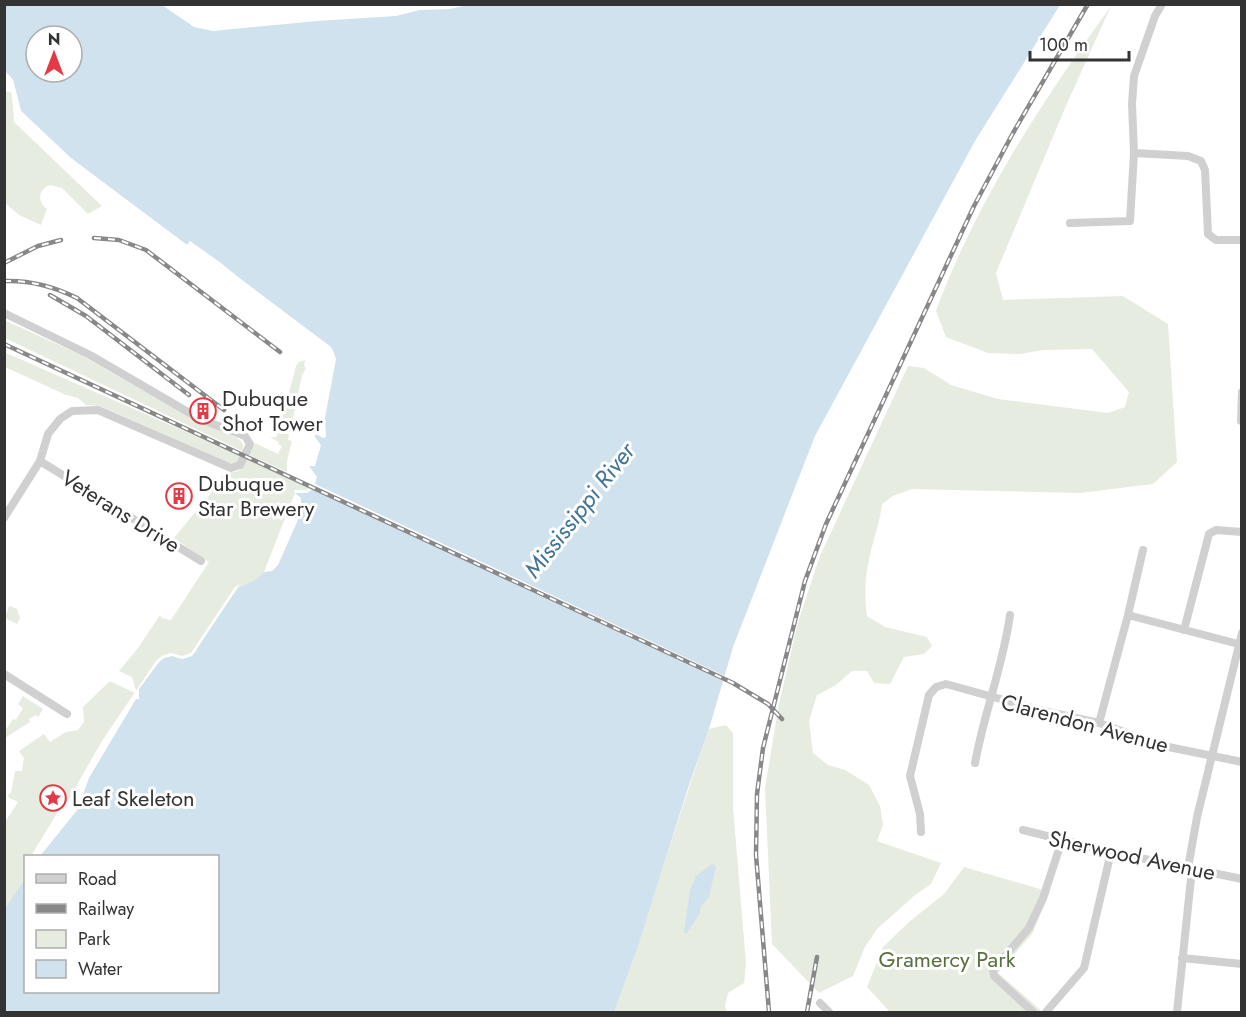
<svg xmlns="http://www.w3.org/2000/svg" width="1246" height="1017" viewBox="0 0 1246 1017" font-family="Jost,sans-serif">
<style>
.green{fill:#e6ecdf}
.water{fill:#cfe2ee;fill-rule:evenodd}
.pier{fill:#fff}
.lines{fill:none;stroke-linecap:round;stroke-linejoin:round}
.minor{stroke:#d0d0d0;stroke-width:8}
.rail-casing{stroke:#888;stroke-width:4.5}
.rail{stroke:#fff;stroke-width:2;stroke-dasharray:7;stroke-linecap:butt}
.labels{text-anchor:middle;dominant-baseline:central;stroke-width:6;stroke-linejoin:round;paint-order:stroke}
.poi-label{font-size:22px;fill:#333;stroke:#fff;text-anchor:start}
.street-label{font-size:22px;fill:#333;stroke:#fff}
.park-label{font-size:22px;fill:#56703f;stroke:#fff}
.water-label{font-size:24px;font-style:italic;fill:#3f7597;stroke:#fff}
</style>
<rect width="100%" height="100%" fill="#fff"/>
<path class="green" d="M 1111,6 L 1065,108 L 996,273 L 1003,300 L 1123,296 L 1168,324 L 1177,462 L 1153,484 L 1080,493 L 912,489 L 893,496 L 882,504 C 880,522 874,537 870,555 C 865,575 864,595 867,616 L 885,627 L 927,637 L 932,646 L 924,654 L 904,657 L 890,684 L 874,683 L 867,671 L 852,671 L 836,685 L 817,695 L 809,721 L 813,753 L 828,765 L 845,770 L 869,785 L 880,806 L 883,825 L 877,841 L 941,863 L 931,884 L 915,895 L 877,929 L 865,947 L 853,976 L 819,993 L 772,944 L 765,788 L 779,704 L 798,622 L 820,556 L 908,366 L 924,368 L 951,385 L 998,399 L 1108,413 L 1125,407 L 1129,392 L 1092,349 L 1043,350 L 1020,354 L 988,353 L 946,337 L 936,311 C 976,202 1043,100 1111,6 Z
M 4,91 L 11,92 L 13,105 L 14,122 L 102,206 L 88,214 L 62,188 L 50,185 C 38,189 37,202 47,209 L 41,225 L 19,215 L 5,203 Z
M 4,320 L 81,355 L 194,420 L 237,438 C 243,442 244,444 242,451 L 5,338 Z
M 4,352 L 241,456 L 237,463 L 229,463 L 100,406 L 86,405 L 78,398 L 66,395 L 5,367 Z
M 305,360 L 304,366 L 306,368 L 302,375 L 290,432 L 279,431 L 296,366 L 299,362 Z
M 278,433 L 289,434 L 288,440 L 292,441 L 287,461 L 287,472 L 249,455 L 255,443 L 278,454 L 282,446 L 278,444 L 279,442 L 270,437 L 276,437 Z
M 247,459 L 312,489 L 293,503 L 259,585 L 36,856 L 26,856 L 25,879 L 5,910 L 5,822 L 18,802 L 8,797 L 9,793 L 11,793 L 15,771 L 22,771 L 24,758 L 19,751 L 44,734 L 50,742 L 66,732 L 78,730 L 84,722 L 83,707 L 110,681 L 137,694 L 132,677 L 119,671 L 138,648 L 160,615 L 162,618 L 171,620 L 209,562 L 174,538 L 216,487 L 215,486 L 226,471 C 237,475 243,469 247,459 Z
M 9,606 L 17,609 L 20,618 L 17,624 L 5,618 Z
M 23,696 L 43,709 L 38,717 L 36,715 L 29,719 L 30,722 L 5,738 L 5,731 L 13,719 L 16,720 L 23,708 L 18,704 Z
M 726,725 L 733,733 L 733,807 L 746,963 L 744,983 L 728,993 L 725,1006 L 727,1012 L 614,1012 C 648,919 676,823 709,729 Z
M 964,867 L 1050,892 L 1032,934 L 998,973 L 1043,1012 L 890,1012 L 867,987 L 883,947 L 909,922 L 944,894 Z"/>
<path class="water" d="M 445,4 L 1060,5 L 975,141 L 815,436 L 733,647 L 709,729 L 688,788 L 638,946 L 614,1012 L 5,1012 L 4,910 L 25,879 L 26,992 L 218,992 L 218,856 L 36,856 L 139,689 L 159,662 L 164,658 L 172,656 L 182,659 L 196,652 L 205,636 L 238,588 L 257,579 L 266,570 L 282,535 L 295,493 C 310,491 309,496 316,480 L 309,466 L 317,440 L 314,436 L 316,434 L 319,435 L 332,356 L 221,263 L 190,241 L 187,245 L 71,158 L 21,111 L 13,80 L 5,71 L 5,5 L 166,5 L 178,15 L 208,28 L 390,14 ZM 36,36 L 72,36 L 72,72 L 36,72 Z
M 712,864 L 716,867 L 709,897 L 701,906 L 700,913 L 687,933 L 684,933 L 690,890 L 696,876 Z"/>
<path class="pier" d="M 171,4 L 195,22 L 221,25 L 374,9 L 390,11 L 414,4 L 468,5 L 450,9 L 420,10 L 396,16 L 317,21 L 213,31 L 194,27 L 162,5 Z
M 5,71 L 13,80 L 21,111 L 71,159 L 187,245 L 185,247 L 69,161 L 19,113 L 10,81 L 4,76 Z
M 221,264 L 331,347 L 334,353 L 336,359 L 325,418 L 326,437 L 323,438 L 316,434 L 314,436 L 321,445 L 315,466 L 309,466 L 317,477 L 315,484 L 727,677 L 725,682 L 313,489 L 307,493 L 295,493 L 301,498 L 301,513 L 278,565 L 272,571 L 264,572 L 295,493 L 294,490 L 307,490 L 313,479 L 311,472 L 303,464 L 308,446 L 313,440 L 311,435 L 317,431 L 329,357 L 323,350 L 216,271 Z
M 240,584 L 192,656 L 182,659 L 172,656 L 164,658 L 159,662 L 139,689 L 139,699 L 136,699 L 89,778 L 78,809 L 40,856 L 31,856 L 62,805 L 66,804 L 102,741 L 156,661 L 162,656 L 171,653 L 182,656 L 191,653 L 235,587 Z"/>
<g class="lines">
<path class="minor" d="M 1134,153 L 1188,156 L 1201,161 L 1205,170 L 1208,234 L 1216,240 L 1242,240
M 1070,223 L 1130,221 L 1134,153 L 1132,104 L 1134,76 L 1155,16 L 1162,4
M 4,313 L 90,355 L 200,419 L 245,436 L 250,444 L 240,465 L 231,468 L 98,410 L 72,411 L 60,419 L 48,434 L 40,461 L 4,518
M 1241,421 L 1242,392
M 40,461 L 201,561
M 1128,615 L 1242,645
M 1184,630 L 1209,534 L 1216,530 L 1242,532
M 4,674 L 67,714
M 1099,723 L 1128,615 L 1143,550
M 975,763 C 984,713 1003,666 1010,615
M 1023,830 L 1111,852 L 1242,879
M 921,832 L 920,814 L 910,776 L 929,695 L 936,687 L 946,684 L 1044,711 L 1099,723 L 1127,733 L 1134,740 L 1242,762
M 1188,868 L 1197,817 L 1242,633
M 1182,958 L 1242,964
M 820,1003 L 829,1012
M 1033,1012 L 994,976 L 993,970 L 1029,928 L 1043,898 L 1062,840
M 1046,1012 L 1084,968 L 1111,852
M 1177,1012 L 1192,869"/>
<g class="rail-casing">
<path id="rail" d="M 94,238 L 119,240 L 146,250 L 280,352
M 4,263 L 38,246 L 61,240
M 4,281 C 29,280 55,287 77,298 L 224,410
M 50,295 L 86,316 L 189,395
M 4,344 L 733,683 L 768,704 L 782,719
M 769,1012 L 756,855 L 757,794 L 763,748 L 805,581 L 826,524 L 974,206 L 1013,133 L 1088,4
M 807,1012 L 817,957"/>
</g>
<use href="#rail" class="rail"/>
</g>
<defs>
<g id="building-ring" transform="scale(1.35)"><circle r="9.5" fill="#fff" stroke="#e63946" stroke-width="1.5"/><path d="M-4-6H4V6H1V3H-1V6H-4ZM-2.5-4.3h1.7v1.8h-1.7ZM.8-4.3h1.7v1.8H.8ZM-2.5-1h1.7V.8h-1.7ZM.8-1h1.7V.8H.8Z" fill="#e63946"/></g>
<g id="sight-ring" transform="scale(1.35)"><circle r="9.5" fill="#fff" stroke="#e63946" stroke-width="1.5"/><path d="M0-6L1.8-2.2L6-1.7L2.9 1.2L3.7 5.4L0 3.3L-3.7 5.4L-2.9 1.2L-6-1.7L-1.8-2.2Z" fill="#e63946"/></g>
</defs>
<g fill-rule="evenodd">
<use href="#building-ring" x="203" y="411"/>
<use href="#building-ring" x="179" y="496"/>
<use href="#sight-ring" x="53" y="798"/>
</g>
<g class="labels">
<g class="poi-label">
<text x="222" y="398">Dubuque<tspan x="222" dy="25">Shot Tower</tspan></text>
<text x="198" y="483">Dubuque<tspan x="198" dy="25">Star Brewery</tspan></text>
<text x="72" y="798">Leaf Skeleton</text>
</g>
<g class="street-label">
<text transform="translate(121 511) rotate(32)">Veterans Drive</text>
<text transform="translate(1085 723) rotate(15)">Clarendon Avenue</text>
<text transform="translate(1132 855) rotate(12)">Sherwood Avenue</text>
</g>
<g class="park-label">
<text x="947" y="959">Gramercy Park</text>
</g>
<g class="water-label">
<text transform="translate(579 510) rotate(-52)">Mississippi River</text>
</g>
</g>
<rect width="1246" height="1017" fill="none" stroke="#333333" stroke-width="12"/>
<rect x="24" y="855" width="195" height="138" fill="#ffffff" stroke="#adadad" stroke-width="1.5"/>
<rect x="36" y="874" width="30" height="9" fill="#d0d0d0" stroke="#adadad" stroke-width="1.5"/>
<text x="78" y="885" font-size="18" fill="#333333">Road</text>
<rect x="36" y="904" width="30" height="9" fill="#888888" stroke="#adadad" stroke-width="1.5"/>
<text x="78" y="915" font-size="18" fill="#333333">Railway</text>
<rect x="36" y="930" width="30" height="18" fill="#e6ecdf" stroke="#adadad" stroke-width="1.5"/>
<text x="78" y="945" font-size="18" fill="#333333">Park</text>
<rect x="36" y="960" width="30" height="18" fill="#cfe2ee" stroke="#adadad" stroke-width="1.5"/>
<text x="78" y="975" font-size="18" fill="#333333">Water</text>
<g transform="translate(54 54)"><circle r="28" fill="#ffffff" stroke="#adadad" stroke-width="1.5"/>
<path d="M0-4.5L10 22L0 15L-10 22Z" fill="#e63946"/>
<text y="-9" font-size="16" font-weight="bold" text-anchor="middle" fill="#333333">N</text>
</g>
<path d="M1030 51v9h99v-9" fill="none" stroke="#333333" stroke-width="3"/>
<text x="1039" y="51" font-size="18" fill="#333333" stroke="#ffffff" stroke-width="4.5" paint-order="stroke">100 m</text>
</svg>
